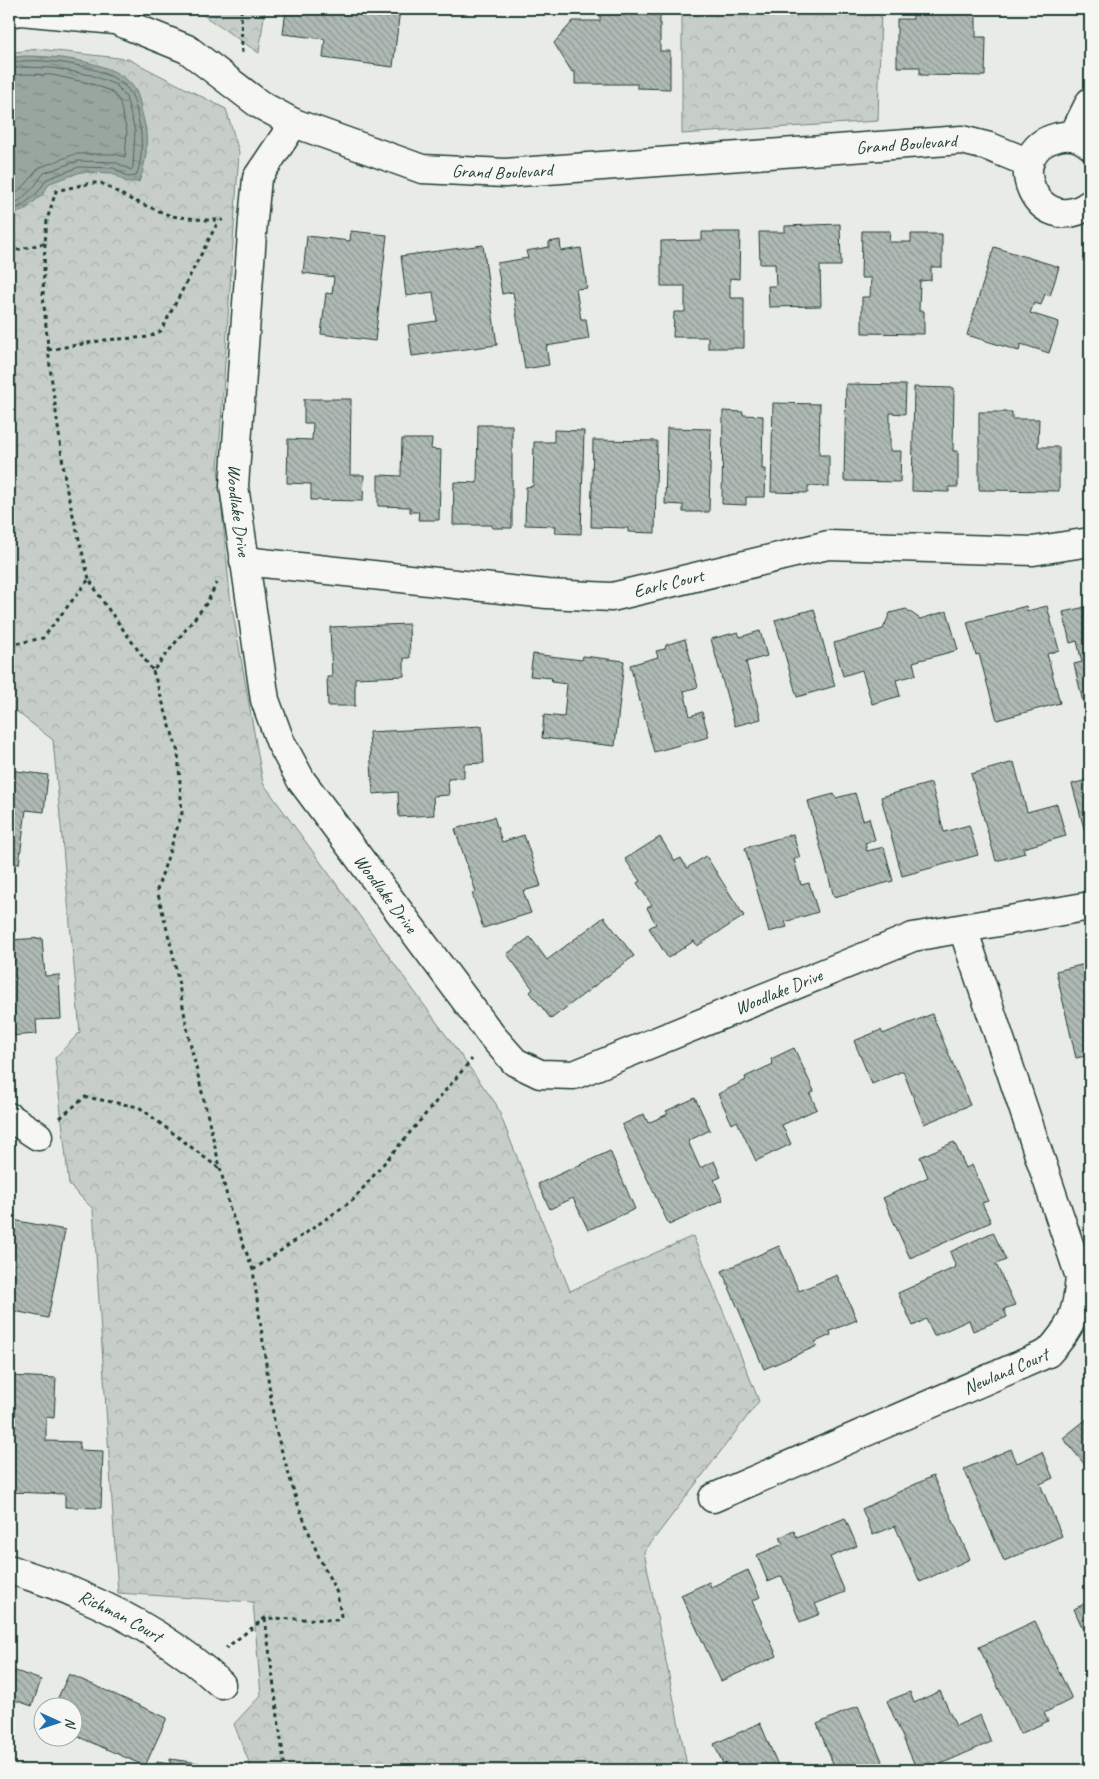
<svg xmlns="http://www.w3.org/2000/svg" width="1099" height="1779" viewBox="0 0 1099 1779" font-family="Caveat,sans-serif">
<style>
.forest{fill:url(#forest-crowns);stroke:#73867e}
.water{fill:url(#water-ripples);stroke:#687c75}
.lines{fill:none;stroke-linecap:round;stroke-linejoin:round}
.shore{stroke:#50675f;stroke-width:1}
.building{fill:url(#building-back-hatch);stroke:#1f3d34}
.minor-casing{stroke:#1f3d34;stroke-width:31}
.path{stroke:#1f3d34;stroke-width:3;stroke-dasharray:4 4;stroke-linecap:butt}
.minor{stroke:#f6f6f2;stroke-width:28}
.labels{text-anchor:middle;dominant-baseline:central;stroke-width:4;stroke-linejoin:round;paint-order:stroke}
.street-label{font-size:18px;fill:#1f3d34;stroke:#f6f6f2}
</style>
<defs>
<pattern id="forest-crowns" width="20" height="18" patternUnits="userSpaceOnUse" patternTransform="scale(1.25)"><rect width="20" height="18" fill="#c7cec9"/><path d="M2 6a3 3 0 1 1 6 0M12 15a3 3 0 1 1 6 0" fill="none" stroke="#aab2ad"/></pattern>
<pattern id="water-ripples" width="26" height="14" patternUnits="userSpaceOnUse" patternTransform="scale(1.25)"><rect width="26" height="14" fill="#99a6a0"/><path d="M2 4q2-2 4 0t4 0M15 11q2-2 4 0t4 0" fill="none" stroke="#7c8883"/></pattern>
<pattern id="building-back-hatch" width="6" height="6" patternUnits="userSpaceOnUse" patternTransform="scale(1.25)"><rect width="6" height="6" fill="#b0bab5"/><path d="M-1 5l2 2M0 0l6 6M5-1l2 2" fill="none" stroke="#8f9894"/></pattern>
</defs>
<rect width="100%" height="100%" fill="#e9ebe7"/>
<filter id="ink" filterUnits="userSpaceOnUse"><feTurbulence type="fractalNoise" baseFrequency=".02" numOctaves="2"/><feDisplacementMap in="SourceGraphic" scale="10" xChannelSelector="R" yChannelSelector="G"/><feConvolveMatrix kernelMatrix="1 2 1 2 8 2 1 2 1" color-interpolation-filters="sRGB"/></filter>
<g filter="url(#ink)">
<path class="forest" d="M 194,9 L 265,9 L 259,53 Z
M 682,9 L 881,9 L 878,121 L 682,134 Z
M 38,49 L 128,59 L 226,109 L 239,152 L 218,468 L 230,596 L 263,783 L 496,1104 L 570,1291 L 693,1236 L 759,1401 L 644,1552 L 688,1770 L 252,1770 L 234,1724 L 261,1695 L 253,1602 L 118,1593 L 93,1209 L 69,1185 L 55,1058 L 80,1032 L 53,740 L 12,708 L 9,662 L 9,53 Z"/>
<path class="water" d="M 23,56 C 54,56 120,60 136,91 C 140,99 141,109 143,117 C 149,137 147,162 139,182 L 126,182 L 113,173 L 81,172 L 50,183 L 42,195 L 23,211 L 9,215 L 9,58 Z"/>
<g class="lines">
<path class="shore" d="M 9,63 C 14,62 19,61 24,61 C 52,59 117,67 131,94 C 136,102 137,114 139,123 C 143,136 142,165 136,176 L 128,177 L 114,168 L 79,167 L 47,179 L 38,192 L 21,207 L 9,210
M 9,69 L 23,67 L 52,68 L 91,75 L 116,85 L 126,97 L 135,131 L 133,167 L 131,170 L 115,162 L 77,161 L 44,173 L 33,188 L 19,201 L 9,203
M 9,76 L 24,74 L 52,75 L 89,83 L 111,91 L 119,100 L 127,132 L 125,157 L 114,154 L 75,154 L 41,167 L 36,171 L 27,183 L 15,194 L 9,196"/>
</g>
<path class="building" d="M 286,9 L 400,9 L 393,67 L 323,58 L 325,39 L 283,34 Z
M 600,9 L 660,9 L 660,51 L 670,51 L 670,89 L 637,88 L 637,84 L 575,84 L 575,72 L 572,72 L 554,43 L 573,21 L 600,21 Z
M 913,9 L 976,9 L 976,37 L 986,37 L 985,76 L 920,75 L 920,67 L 897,67 L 897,19 L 913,19 Z
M 840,224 L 841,266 L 820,266 L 821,306 L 769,307 L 768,286 L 776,286 L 775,264 L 760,264 L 759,232 L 785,232 L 785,226 Z
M 351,231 L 387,235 L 375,341 L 321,334 L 326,293 L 332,294 L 334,277 L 303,273 L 307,236 L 350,241 Z
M 862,231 L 890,231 L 889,242 L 911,242 L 911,234 L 942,234 L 942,267 L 931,267 L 931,280 L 920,281 L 919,311 L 924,311 L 924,334 L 862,333 L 862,297 L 870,297 L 871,278 L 861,278 Z
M 702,232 L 740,232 L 739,279 L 730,278 L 730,298 L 744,298 L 744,348 L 708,348 L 708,337 L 673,337 L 674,312 L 685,312 L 685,286 L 661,286 L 661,241 L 702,240 Z
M 560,240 L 561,251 L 581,248 L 587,288 L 576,289 L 581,319 L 586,319 L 589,339 L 546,346 L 549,365 L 525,369 L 513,292 L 502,294 L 497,263 L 528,258 L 526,251 L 549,247 L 549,242 Z
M 483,245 L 497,345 L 412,356 L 408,325 L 437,321 L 433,292 L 406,296 L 401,256 Z
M 994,247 L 1059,267 L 1050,296 L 1045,294 L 1041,305 L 1034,303 L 1030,313 L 1059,322 L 1049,353 L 1021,344 L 1019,351 L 967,335 Z
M 846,384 L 906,385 L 905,414 L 890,413 L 890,451 L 901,451 L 900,482 L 844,481 Z
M 914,387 L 954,388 L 953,451 L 958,451 L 958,487 L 949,487 L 949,492 L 912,491 Z
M 304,399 L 351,399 L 350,475 L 364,475 L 363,501 L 311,500 L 311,484 L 287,483 L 288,439 L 312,440 L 313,423 L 304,423 Z
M 773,403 L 820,404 L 819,455 L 829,455 L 829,487 L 808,486 L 808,493 L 771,492 Z
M 723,411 L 743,412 L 743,415 L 763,416 L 762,469 L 766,469 L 765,497 L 746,497 L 746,505 L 722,504 Z
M 979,412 L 1012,412 L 1012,419 L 1039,419 L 1038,447 L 1059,447 L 1059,491 L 979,490 Z
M 478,425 L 512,425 L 512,528 L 492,528 L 492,525 L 453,525 L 454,482 L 477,483 Z
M 667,428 L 711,429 L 709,512 L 683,512 L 683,505 L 665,504 Z
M 554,430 L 584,431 L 581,534 L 555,533 L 556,526 L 525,525 L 526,487 L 533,486 L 534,442 L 554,442 Z
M 402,439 L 432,439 L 431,449 L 441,450 L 439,520 L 418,520 L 419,512 L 410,512 L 410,507 L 378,506 L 378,475 L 401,476 Z
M 593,440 L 657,441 L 655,533 L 628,532 L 628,528 L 591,527 Z
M 1026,606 L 1027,611 L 1047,606 L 1059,650 L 1047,654 L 1060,703 L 997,720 L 979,654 L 976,655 L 967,622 Z
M 1090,606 L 1090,700 L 1083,702 L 1074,664 L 1082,662 L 1077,641 L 1070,643 L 1063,612 Z
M 814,609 L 835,686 L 797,697 L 775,620 Z
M 906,609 L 920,619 L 947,611 L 958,650 L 913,662 L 916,675 L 896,680 L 900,696 L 872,704 L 862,670 L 843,676 L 834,643 L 883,629 L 890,613 Z
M 409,624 L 410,658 L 404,658 L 404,676 L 355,678 L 355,706 L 328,706 L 327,677 L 332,677 L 330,627 Z
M 760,631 L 767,656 L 746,662 L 761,719 L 735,726 L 711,639 L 738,632 L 740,637 Z
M 685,639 L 698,687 L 684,691 L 690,716 L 702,712 L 709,737 L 654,752 L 630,665 L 658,657 L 656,651 L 665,649 L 666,645 Z
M 533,654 L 582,660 L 583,656 L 624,661 L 615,746 L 542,738 L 544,715 L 564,717 L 567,684 L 551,682 L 552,678 L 530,676 Z
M 482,726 L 484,763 L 464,764 L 464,778 L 448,779 L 449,795 L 433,796 L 434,815 L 399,817 L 398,792 L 373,794 L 369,732 Z
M 1014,762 L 1027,812 L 1057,804 L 1066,836 L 1023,848 L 1025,853 L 996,861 L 971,774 Z
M 9,770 L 48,775 L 44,812 L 26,810 L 19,864 L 9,863 Z
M 1090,779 L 1090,842 L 1088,843 L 1072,784 Z
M 931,783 L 944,832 L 969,825 L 978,855 L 902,876 L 881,797 Z
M 855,793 L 863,820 L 869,818 L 875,840 L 865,843 L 867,851 L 884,847 L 893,881 L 834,897 L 808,801 L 834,794 L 836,798 Z
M 494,817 L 502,842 L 524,835 L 541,886 L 523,891 L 531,913 L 483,928 L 472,893 L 476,892 L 455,829 Z
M 793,834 L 800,858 L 794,859 L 801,885 L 809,883 L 818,912 L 785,922 L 787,927 L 769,932 L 745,848 Z
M 660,837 L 675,861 L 681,858 L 687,868 L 706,856 L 744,916 L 697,946 L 694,941 L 668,958 L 649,928 L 656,924 L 647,908 L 652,905 L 637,883 L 640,881 L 625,859 Z
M 604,917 L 634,956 L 551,1019 L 530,992 L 533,989 L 507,954 L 530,937 L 547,960 Z
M 42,938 L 45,976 L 59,975 L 61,1019 L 36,1020 L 37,1034 L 9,1036 L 9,940 Z
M 1090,963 L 1090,1069 L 1089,1069 L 1086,1056 L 1076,1058 L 1056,971 Z
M 932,1014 L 970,1105 L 924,1124 L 903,1071 L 872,1084 L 854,1041 L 881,1030 L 883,1034 Z
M 794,1048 L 814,1091 L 810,1094 L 817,1109 L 782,1125 L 791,1144 L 756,1161 L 737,1121 L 732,1124 L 718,1094 L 746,1080 L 745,1077 L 773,1064 L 771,1059 Z
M 695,1098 L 710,1130 L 688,1141 L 700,1168 L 714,1161 L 721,1177 L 714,1180 L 723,1200 L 669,1225 L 622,1125 L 644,1114 L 648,1123 L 668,1114 L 666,1111 Z
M 954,1142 L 966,1168 L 972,1165 L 988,1201 L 982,1203 L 991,1222 L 910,1258 L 883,1198 L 928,1177 L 920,1157 Z
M 610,1151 L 635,1209 L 588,1230 L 573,1198 L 550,1209 L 538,1184 Z
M 13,1220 L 65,1230 L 48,1318 L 9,1310 L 9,1244 Z
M 993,1232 L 1006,1260 L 996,1264 L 1015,1305 L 1004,1309 L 1007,1317 L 973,1331 L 969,1320 L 934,1336 L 926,1319 L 913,1326 L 898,1293 L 956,1267 L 950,1252 Z
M 779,1246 L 799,1291 L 837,1275 L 857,1320 L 830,1331 L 831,1335 L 815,1342 L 817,1346 L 764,1369 L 722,1271 Z
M 9,1376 L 56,1378 L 54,1418 L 46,1417 L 46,1441 L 80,1442 L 79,1450 L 103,1451 L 101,1508 L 65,1507 L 65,1494 L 9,1492 Z
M 1088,1418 L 1090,1420 L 1090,1471 L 1063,1438 Z
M 1011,1449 L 1017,1463 L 1042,1452 L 1053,1478 L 1040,1484 L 1062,1536 L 1004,1561 L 964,1469 Z
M 933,1476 L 970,1559 L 920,1582 L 895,1526 L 873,1535 L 862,1509 Z
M 845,1518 L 857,1546 L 830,1557 L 845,1592 L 815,1604 L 820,1614 L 800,1622 L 782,1576 L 768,1582 L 757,1555 L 783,1544 L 780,1537 L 794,1531 L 797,1538 Z
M 748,1570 L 760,1597 L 752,1601 L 777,1656 L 721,1681 L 681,1595 L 709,1582 L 711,1587 Z
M 1090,1601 L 1090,1645 L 1074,1609 Z
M 1035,1621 L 1072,1699 L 1044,1713 L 1048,1721 L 1020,1734 L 979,1647 Z
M 9,1664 L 11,1665 L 10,1669 L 41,1680 L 32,1706 L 9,1698 Z
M 69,1674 L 167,1718 L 145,1766 L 72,1734 L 72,1706 L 54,1706 Z
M 940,1691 L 956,1726 L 980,1715 L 991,1742 L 927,1770 L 917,1770 L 887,1701 L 910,1692 L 914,1703 Z
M 858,1706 L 886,1770 L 824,1770 L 834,1766 L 817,1724 Z
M 760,1723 L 780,1770 L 726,1770 L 714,1744 Z
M 170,1759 L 199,1763 L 198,1769 L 208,1770 L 156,1770 L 157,1762 L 170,1764 Z"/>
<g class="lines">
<g class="minor-casing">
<g id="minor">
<path id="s1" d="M 9,13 L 21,11 L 115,20 L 187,49 L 259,104 L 294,123 L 422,169 L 505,173 L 962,140 L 990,147 L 1029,163"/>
<path id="s2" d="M 294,123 L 257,178 L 253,220 L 234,486 L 265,700 L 280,741 L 301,780 L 492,1036 L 515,1062 L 540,1074 L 574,1075 L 913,937 L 1090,906"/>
<path d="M 1073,136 L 1090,102"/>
<path d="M 1090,145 C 1081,137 1069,134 1058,137 C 998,151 1038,242 1090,204"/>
<path id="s3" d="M 244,561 L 547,594 L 612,597 L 828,545 L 1033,551 L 1090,542"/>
<path d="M 9,1117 L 38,1136"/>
<path id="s4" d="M 713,1498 L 1048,1353 C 1073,1326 1077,1313 1080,1277 L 963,929"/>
<path id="s5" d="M 9,1569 C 31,1577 55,1584 77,1594 C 129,1616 180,1646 221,1684"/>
</g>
</g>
<path class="path" d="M 241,9 L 242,53
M 45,243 L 43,295 L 50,367 L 66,487 L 89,579
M 9,252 L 45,243 L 47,220 L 56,191 L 91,183 L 101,183 L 130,199 L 171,216 L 206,220 L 223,220
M 48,350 L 105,340 L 149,337 L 161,331 L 219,220
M 9,645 L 43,638 L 89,579 L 104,603 L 153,671 L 206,604 L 217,583
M 153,671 L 178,752 L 182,813 L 157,890 L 173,954 L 189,1038 L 230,1209 L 253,1270 L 275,1428 L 297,1502 L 318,1555 L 337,1593 L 341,1616 L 337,1620 L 265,1618 L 226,1648
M 60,1118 L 85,1097 L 139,1107 L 221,1170
M 253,1270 L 353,1200 L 472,1059
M 265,1618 L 285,1770"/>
<use href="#minor" class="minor"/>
</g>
</g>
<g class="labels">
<g class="street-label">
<text stroke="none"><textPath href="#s1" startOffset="936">Grand Boulevard</textPath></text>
<text stroke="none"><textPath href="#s1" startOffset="531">Grand Boulevard</textPath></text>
<text stroke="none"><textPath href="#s2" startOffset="400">Woodlake Drive</textPath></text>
<text stroke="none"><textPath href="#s3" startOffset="428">Earls Court</textPath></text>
<text stroke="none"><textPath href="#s2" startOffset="821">Woodlake Drive</textPath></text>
<text stroke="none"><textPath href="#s2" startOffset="1316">Woodlake Drive</textPath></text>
<text stroke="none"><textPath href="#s4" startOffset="319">Newland Court</textPath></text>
<text stroke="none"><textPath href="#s5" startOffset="121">Richman Court</textPath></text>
</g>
</g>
<rect width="1099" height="1779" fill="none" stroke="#f6f6f2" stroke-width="30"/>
<rect x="15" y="15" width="1069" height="1749" fill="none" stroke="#1f3d34" stroke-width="2" filter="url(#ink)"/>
<g transform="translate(58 1722) rotate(93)"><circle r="24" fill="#f6f6f2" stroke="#a0aca6"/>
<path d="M0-4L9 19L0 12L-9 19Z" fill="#1f6fb2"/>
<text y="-8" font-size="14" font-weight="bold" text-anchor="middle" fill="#1f3d34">N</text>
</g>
</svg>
